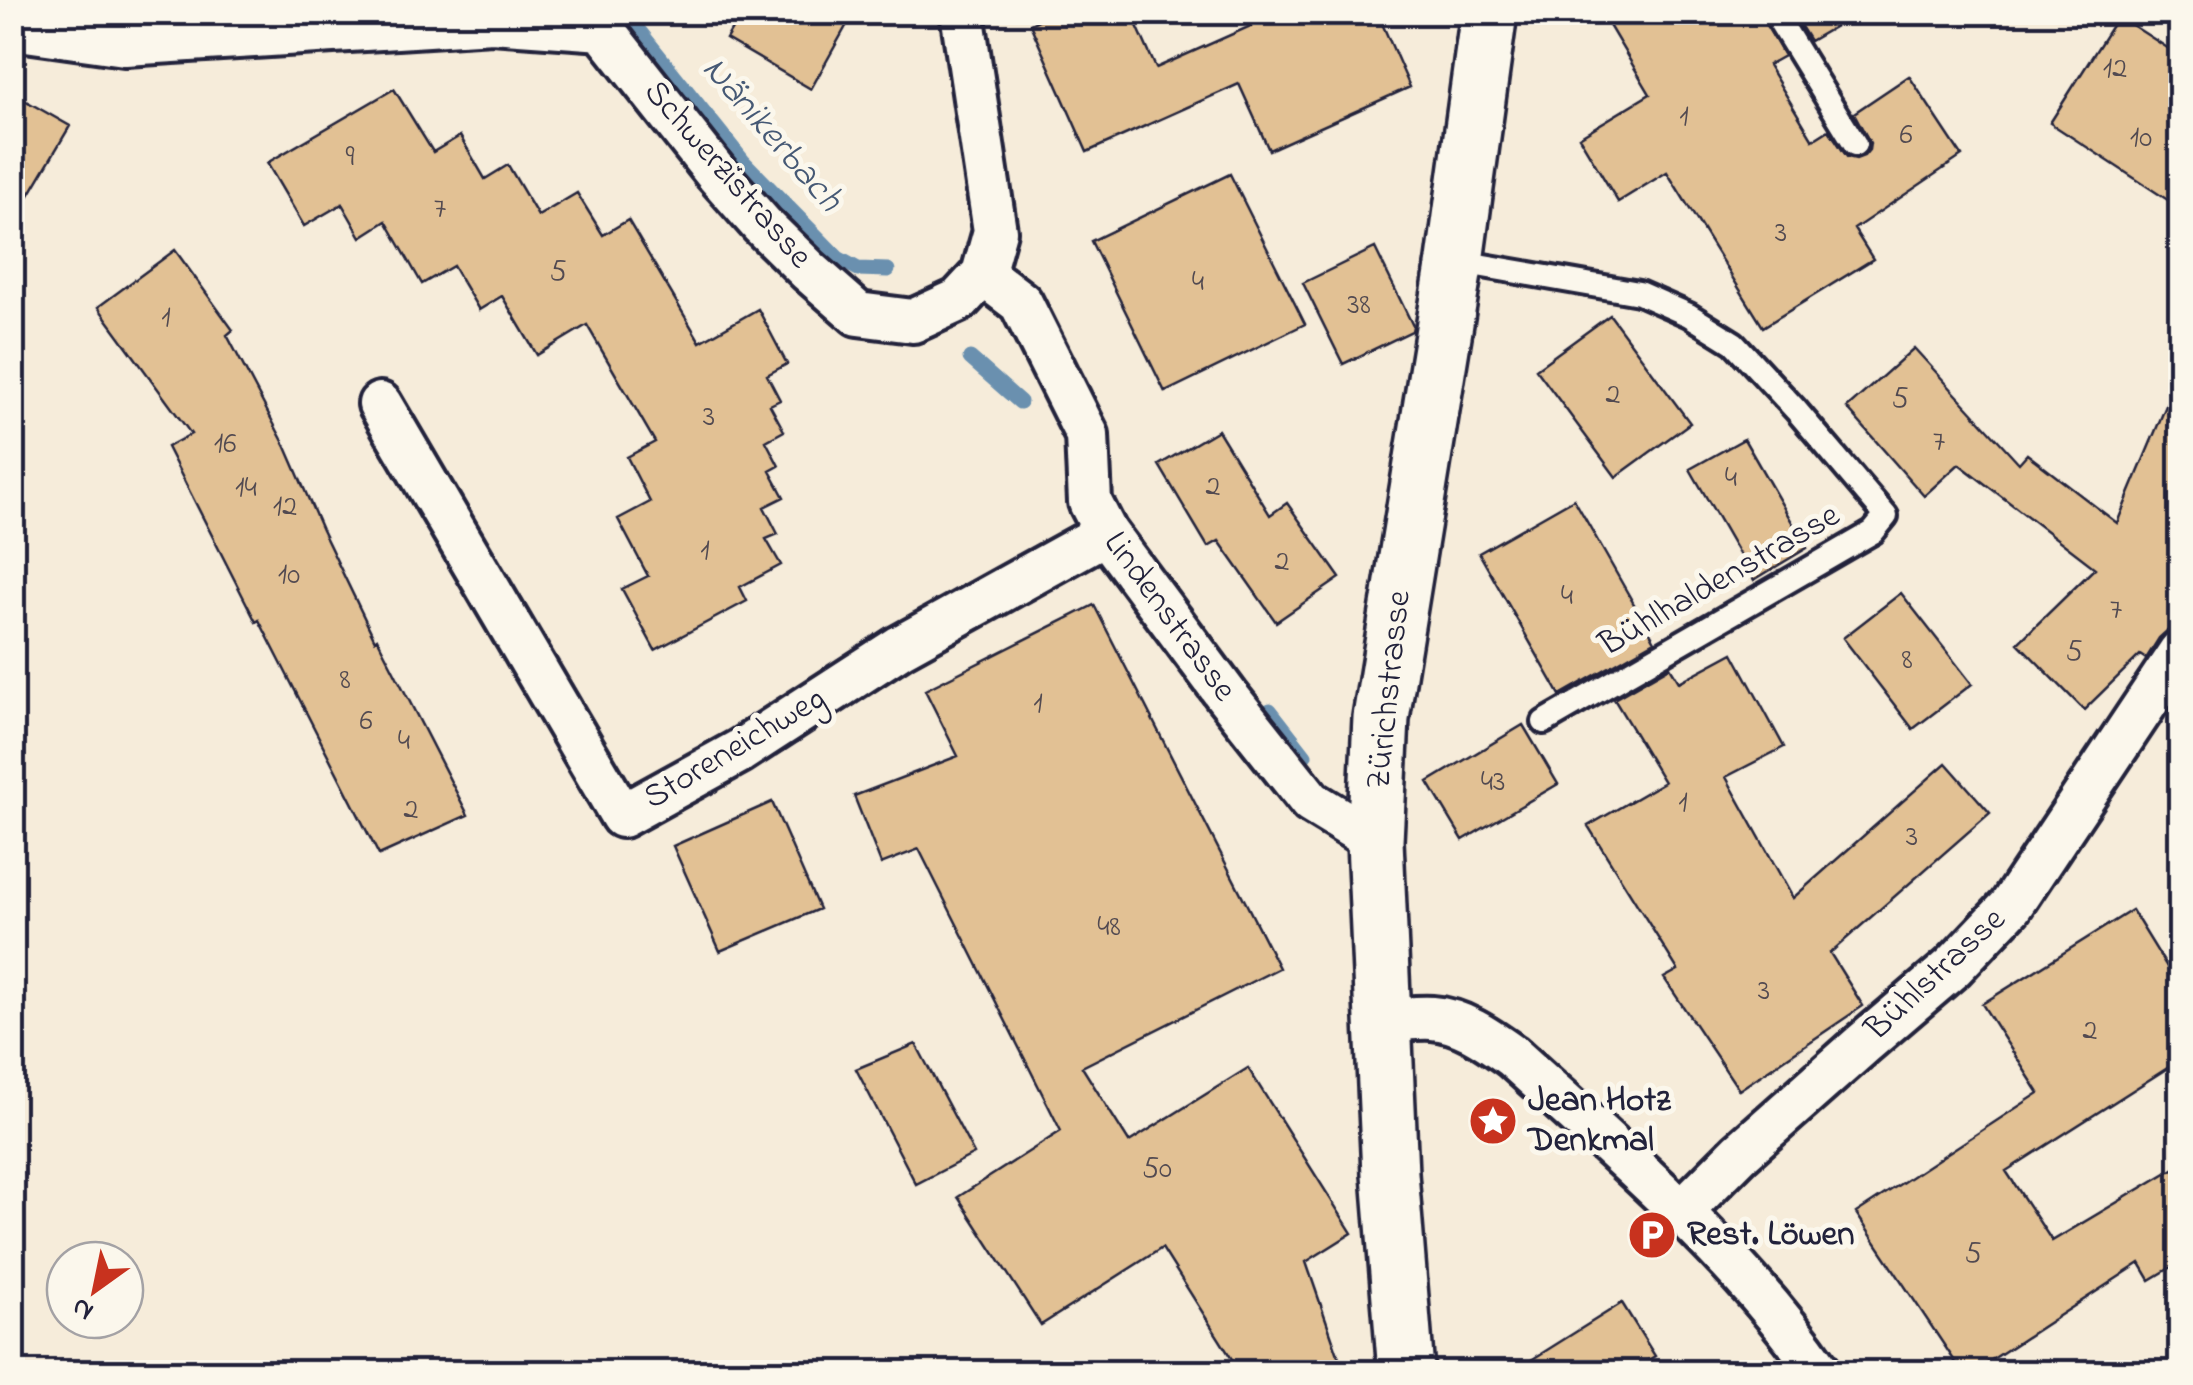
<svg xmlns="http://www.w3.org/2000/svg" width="2193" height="1385" viewBox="0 0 2193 1385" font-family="'Indie Flower',sans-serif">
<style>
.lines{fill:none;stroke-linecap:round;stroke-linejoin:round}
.stream{stroke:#6a90af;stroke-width:15}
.building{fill:#e2c194;stroke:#22223b;stroke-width:2.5}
.service-casing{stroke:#22223b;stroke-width:30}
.minor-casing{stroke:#22223b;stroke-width:50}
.secondary-casing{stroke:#22223b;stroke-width:62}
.service{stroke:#fbf7ec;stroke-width:22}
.minor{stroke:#fbf7ec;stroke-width:42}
.secondary{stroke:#fbf7ec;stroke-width:55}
.labels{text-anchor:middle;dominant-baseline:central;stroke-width:10;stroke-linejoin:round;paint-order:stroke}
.number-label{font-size:30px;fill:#524a51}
.street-label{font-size:35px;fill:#22223b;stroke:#fbf7ec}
.poi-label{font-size:35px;font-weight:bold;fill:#22223b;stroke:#fbf7ec;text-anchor:start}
.water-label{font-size:38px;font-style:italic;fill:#465975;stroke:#fbf7ec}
</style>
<rect width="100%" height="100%" fill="#f6ecda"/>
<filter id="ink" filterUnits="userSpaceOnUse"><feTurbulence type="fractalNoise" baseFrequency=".01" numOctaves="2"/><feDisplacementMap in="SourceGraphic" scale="20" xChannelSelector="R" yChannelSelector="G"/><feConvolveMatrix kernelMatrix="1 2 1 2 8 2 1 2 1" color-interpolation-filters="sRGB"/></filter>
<g filter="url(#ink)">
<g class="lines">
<path class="stream" d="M 624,12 L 743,161 L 838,258 L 858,269 L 888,270
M 970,358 L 1020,402
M 1270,710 L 1305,755"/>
</g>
<path class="building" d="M 742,12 L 854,12 L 811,89 L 726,39 Z
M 1055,12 L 1131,12 L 1156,68 L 1282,12 L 1377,12 L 1410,87 L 1269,150 L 1239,84 L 1087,152 L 1030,24 Z
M 1601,12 L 1759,12 L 1784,56 L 1768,65 L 1813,140 L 1829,130 L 1847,157 L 1856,159 L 1864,156 L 1869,150 L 1870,143 L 1854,113 L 1909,76 L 1962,156 L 1854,229 L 1873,259 L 1763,327 L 1667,172 L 1618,202 L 1579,137 L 1650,94 Z
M 1792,12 L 1860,12 L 1810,41 Z
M 2118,16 L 2180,56 L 2180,208 L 2050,123 Z
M 394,89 L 433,152 L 460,136 L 485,179 L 508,165 L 538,216 L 577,193 L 603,235 L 628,220 L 700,342 L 758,309 L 787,364 L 767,375 L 780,400 L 770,405 L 784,431 L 766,441 L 779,466 L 770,471 L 784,497 L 764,507 L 778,534 L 766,539 L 781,565 L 740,587 L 747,601 L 655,650 L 622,589 L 648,576 L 618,519 L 650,502 L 627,457 L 655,442 L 587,325 L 537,355 L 502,296 L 479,310 L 453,266 L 422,284 L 386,221 L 361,237 L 342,204 L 304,226 L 267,163 Z
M 12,93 L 70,126 L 12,224 Z
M 1230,174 L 1305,324 L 1165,392 L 1091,241 Z
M 1375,248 L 1413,326 L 1412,331 L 1343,364 L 1303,283 Z
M 175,250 L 233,330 L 227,335 L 286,447 L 322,530 L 375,640 L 377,638 L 468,815 L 379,855 L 259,620 L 256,622 L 167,447 L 191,434 L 98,307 Z
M 1610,315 L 1690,423 L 1616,477 L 1536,369 Z
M 1914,348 L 2019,463 L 2027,454 L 2117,523 L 2180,372 L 2180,627 L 2168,630 L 2159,638 L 2146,659 L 2140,655 L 2084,710 L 2018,643 L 2095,568 L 1959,464 L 1924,496 L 1847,408 Z
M 1218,430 L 1270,515 L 1287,503 L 1340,578 L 1276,622 L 1219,541 L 1208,547 L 1159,465 Z
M 1744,439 L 1807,548 L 1754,580 L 1690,469 Z
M 1574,499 L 1655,641 L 1560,695 L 1479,553 Z
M 1901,593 L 1972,684 L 1913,729 L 1843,638 Z
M 1094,605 L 1279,968 L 1082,1067 L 1129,1142 L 1248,1068 L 1352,1233 L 1306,1262 L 1344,1372 L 1240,1372 L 1162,1248 L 1041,1325 L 958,1197 L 1061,1131 L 919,849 L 881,864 L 854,796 L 958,756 L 925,690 Z
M 1733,653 L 1784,747 L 1726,777 L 1793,898 L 1946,763 L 1990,813 L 1830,953 L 1863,1006 L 1739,1090 L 1664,978 L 1678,970 L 1588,826 L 1664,782 L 1614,699 L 1670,667 L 1679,682 Z
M 1523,725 L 1558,784 L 1463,840 L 1428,782 Z
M 772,802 L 819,909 L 720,951 L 673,846 Z
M 2132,910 L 2180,988 L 2180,1060 L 2006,1171 L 2052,1241 L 2180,1165 L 2180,1262 L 2150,1280 L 2140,1263 L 1973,1372 L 1962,1372 L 1856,1213 L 2039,1093 L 1982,1004 Z
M 916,1044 L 974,1154 L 916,1184 L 856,1069 Z
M 1622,1303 L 1655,1356 L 1628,1372 L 1512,1372 Z"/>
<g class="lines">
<g class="service-casing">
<path id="service" d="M 1774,12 L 1855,144
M 1455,261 L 1639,293 L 1689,315 L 1734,343 L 1796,410 L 1886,516 L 1873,532 L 1544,722"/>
</g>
<g class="minor-casing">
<path id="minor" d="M 589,12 L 716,173 L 762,225 L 809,271 L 858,314 L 913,321 L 959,300 L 983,274 L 995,231 L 962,12
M 12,28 L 125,44 L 492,21 L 603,29
M 983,274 L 1021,303 L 1087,435 L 1090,502 L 1106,533 L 1227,696 L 1311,802 L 1375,841
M 380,404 L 622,816 L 740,751 L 900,647 L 1106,533
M 1383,1020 C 1399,1020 1416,1017 1432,1018 C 1462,1020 1488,1039 1512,1056 C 1621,1155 1735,1251 1820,1372
M 1681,1212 L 1740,1153 L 1863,1044 L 1953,967 L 2010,907 L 2180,652"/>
</g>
<g class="secondary-casing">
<path id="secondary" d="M 1406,1372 L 1390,1174 L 1375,841 L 1381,718 L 1455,261 L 1489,12"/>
</g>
<use href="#service" class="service"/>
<use href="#minor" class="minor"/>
<use href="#secondary" class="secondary"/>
</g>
</g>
<defs>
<g id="sight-disc" transform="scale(2.5)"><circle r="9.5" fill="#c8321e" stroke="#fbf7ec"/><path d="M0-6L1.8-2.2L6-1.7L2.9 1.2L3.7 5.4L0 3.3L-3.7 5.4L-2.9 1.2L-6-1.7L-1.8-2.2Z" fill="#fff"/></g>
<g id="parking-disc" transform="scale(2.5)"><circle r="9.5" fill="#c8321e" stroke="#fbf7ec"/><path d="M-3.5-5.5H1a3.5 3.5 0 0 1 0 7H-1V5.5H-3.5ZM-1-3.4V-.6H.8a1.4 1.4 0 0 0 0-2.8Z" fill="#fff"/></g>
</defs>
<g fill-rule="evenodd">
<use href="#sight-disc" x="1493" y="1121"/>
<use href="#parking-disc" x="1652" y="1235"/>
</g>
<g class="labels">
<g class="number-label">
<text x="2115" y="70">12</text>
<text x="1684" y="118">1</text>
<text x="1906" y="136">6</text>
<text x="2141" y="139">10</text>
<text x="350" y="158">9</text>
<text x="440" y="210">7</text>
<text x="1781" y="234">3</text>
<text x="558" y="273">5</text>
<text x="1198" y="283">4</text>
<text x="1359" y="306">38</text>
<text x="166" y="319">1</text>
<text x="1613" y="396">2</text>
<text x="1900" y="400">5</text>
<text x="709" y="418">3</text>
<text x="1939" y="443">7</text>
<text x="225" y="445">16</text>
<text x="1731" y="479">4</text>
<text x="1213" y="488">2</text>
<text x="246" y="489">14</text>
<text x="285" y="508">12</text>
<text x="705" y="552">1</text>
<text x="1282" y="563">2</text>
<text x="289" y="576">10</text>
<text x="1567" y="597">4</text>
<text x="2116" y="611">7</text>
<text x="2074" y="653">5</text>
<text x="1907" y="661">8</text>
<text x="345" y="681">8</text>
<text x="1038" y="705">1</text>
<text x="366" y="722">6</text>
<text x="404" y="742">4</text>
<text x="1493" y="783">43</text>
<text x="1683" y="804">1</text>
<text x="411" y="811">2</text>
<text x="1912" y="838">3</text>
<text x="1109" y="928">48</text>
<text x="1764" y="992">3</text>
<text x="2090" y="1032">2</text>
<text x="1157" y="1170">50</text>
<text x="1973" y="1255">5</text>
</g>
<g class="street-label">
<text transform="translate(727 175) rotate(49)">Schwerzistrasse</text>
<text transform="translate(1720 581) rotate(-30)">Bühlhaldenstrasse</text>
<text transform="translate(1169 617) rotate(54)">Lindenstrasse</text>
<text transform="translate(1390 690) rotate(-84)">Zürichstrasse</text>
<text transform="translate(735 749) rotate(-31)">Storeneichweg</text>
<text transform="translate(1936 975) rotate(-43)">Bühlstrasse</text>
</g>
<g class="poi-label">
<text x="1528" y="1101">Jean Hotz<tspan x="1528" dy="40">Denkmal</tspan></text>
<text x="1687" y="1235">Rest. Löwen</text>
</g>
<g class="water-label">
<text transform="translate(771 135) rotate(49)">Nänikerbach</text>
</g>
</g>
<rect width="2193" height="1385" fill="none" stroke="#fbf7ec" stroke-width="50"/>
<rect x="25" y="25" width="2143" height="1335" fill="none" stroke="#22223b" stroke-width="4" filter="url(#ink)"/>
<g transform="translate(95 1290) rotate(213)"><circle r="48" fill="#fbf7ec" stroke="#a4a2a5" stroke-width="2.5"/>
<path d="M0-8L18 38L0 25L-18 38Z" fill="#c8321e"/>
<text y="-15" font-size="28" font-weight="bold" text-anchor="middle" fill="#22223b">N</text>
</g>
</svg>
